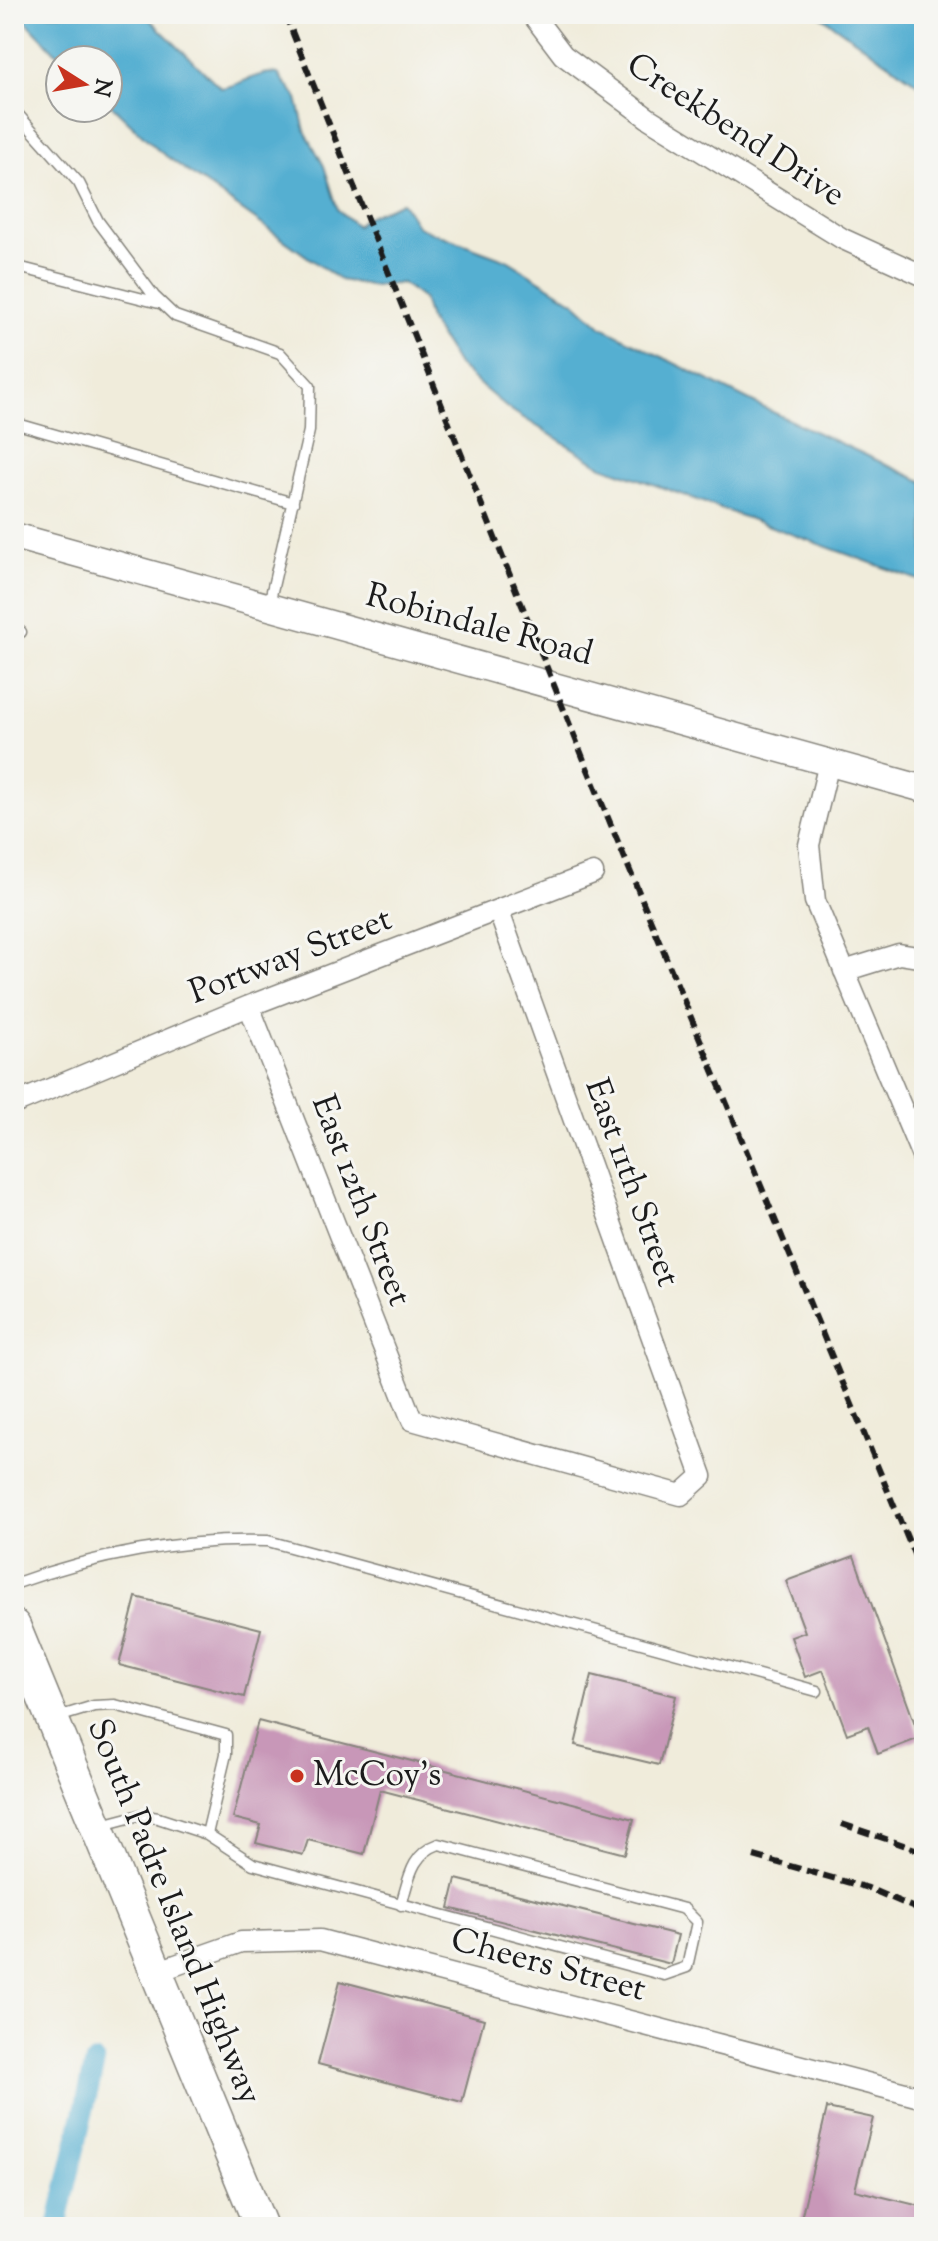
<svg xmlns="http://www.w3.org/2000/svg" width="938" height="2241" viewBox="0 0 938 2241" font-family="'Sorts Mill Goudy',serif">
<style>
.water{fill:#54afd1;stroke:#386676;stroke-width:2}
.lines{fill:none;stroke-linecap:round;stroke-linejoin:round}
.canal{stroke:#54afd1;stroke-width:20}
.building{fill:#c897b8}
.service-casing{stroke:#86847c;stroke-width:13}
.minor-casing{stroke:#86847c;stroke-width:23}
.tertiary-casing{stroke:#86847c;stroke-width:29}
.primary-casing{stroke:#86847c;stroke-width:35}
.service{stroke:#fff;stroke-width:10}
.minor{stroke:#fff;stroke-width:20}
.tertiary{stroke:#fff;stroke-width:26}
.primary{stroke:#fff;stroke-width:32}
.rail{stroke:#1c1c1c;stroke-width:6;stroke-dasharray:12 6;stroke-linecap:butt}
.poi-dot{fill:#c8321e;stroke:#f6f6f2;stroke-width:3}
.labels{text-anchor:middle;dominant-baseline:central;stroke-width:6;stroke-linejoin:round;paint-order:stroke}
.street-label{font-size:34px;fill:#1c1c1c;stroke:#f6f6f2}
.poi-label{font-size:34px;fill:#1c1c1c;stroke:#f6f6f2;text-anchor:start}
</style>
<rect width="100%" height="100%" fill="#f6f6f2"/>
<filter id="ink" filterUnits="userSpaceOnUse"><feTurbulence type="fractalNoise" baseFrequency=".0125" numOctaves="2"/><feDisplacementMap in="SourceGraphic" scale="16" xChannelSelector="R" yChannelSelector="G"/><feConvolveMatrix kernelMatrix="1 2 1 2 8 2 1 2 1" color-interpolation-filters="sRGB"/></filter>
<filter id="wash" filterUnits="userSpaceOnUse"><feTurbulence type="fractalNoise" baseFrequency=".006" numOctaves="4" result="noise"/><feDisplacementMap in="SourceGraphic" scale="32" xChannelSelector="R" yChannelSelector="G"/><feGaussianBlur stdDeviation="1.8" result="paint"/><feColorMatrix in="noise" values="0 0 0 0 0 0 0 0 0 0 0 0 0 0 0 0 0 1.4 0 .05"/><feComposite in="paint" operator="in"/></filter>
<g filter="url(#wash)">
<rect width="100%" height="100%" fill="#f0ecdb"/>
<path class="water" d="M 19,14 L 144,14 L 221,88 C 241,86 258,70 278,74 L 297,98 L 305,131 L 324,166 L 338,210 L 357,226 L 364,218 L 402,202 L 418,227 L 507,260 L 576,303 L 602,327 L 766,409 L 924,482 L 924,582 L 600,465 L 506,407 L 479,384 L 458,365 L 429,319 L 423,299 L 402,283 L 375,286 L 340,280 L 159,151 L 108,102 L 108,60 L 63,60 Z
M 818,14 L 924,14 L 924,88 Z"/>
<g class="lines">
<path class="canal" d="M 57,2227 L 95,2062"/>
</g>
<g id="blocks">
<path class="building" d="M 854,1556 L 920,1738 L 878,1754 L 868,1726 L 847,1734 L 823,1670 L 805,1677 L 791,1637 L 805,1632 L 786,1581 Z
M 136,1597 L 261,1629 L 244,1697 L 119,1665 Z
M 592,1675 L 676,1696 L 659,1765 L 575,1745 Z
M 258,1721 L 634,1819 L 625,1854 L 380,1790 L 364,1854 L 308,1840 L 303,1855 L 256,1843 L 261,1825 L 233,1818 Z
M 456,1879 L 678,1935 L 671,1964 L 449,1908 Z
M 340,1981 L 484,2019 L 462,2102 L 318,2064 Z
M 827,2108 L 873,2118 L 855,2190 L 924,2207 L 924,2227 L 799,2227 Z"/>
</g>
</g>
<g filter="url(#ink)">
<use href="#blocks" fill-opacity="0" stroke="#86847c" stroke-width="2"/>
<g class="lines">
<g class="service-casing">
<path id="service" d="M 14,110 L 79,183 L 98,221 L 154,296 L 175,316 L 280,353 L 310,386 L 309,431 L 269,604
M 14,266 L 159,303
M 14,423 L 293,503
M 14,635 L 21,632
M 14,1584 C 94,1555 183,1538 268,1541 L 817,1691
M 58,1717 L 94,1706 L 115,1705 L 226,1735 L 226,1754 L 207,1834
M 102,1825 L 140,1815 L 158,1818 L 207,1834 L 253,1864 L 664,1975 L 687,1967 L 697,1922 L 684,1909 L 439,1844 C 411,1854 409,1879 401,1905"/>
</g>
<g class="minor-casing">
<path id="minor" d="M 532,14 L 563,55 L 648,118 L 843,239 L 924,276
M 829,763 L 809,845 L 815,901 L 924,1161
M 844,971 L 899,954 L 924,958
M 249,1006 L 412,1420 L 681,1495 L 702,1476 L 499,912
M 14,1104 L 249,1006 L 593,873
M 156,1972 L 241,1942 L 320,1940 L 924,2098"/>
</g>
<g class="tertiary-casing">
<path id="tertiary" d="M 14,536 L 924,789"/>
</g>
<g class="primary-casing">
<path id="primary" d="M 14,1626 L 261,2227"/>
</g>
<use href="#service" class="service"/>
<use href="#minor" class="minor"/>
<use href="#tertiary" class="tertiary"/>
<use href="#primary" class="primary"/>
<path class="rail" d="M 285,14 L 584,760 L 924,1578
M 842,1824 L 924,1852
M 754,1856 L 868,1888 L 924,1912"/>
</g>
</g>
<circle class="poi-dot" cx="297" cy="1776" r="8"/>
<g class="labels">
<g class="street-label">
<text transform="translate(735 131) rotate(33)">Creekbend Drive</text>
<text transform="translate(479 626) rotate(15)">Robindale Road</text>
<text transform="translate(291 957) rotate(-21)">Portway Street</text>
<text transform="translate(631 1183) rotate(70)">East 11th Street</text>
<text transform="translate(360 1201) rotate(69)">East 12th Street</text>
<text transform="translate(173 1912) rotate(68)">South Padre Island Highway</text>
<text transform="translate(548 1966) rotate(15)">Cheers Street</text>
</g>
<g class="poi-label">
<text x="313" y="1776">McCoy's</text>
</g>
</g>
<rect width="938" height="2241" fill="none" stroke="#f6f6f2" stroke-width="48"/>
<g transform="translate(84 84) rotate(101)"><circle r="38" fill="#f6f6f2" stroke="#9f9f9c" stroke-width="2"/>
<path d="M0-6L14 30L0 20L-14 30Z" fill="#c8321e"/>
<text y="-12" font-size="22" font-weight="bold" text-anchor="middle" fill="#1c1c1c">N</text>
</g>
</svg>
